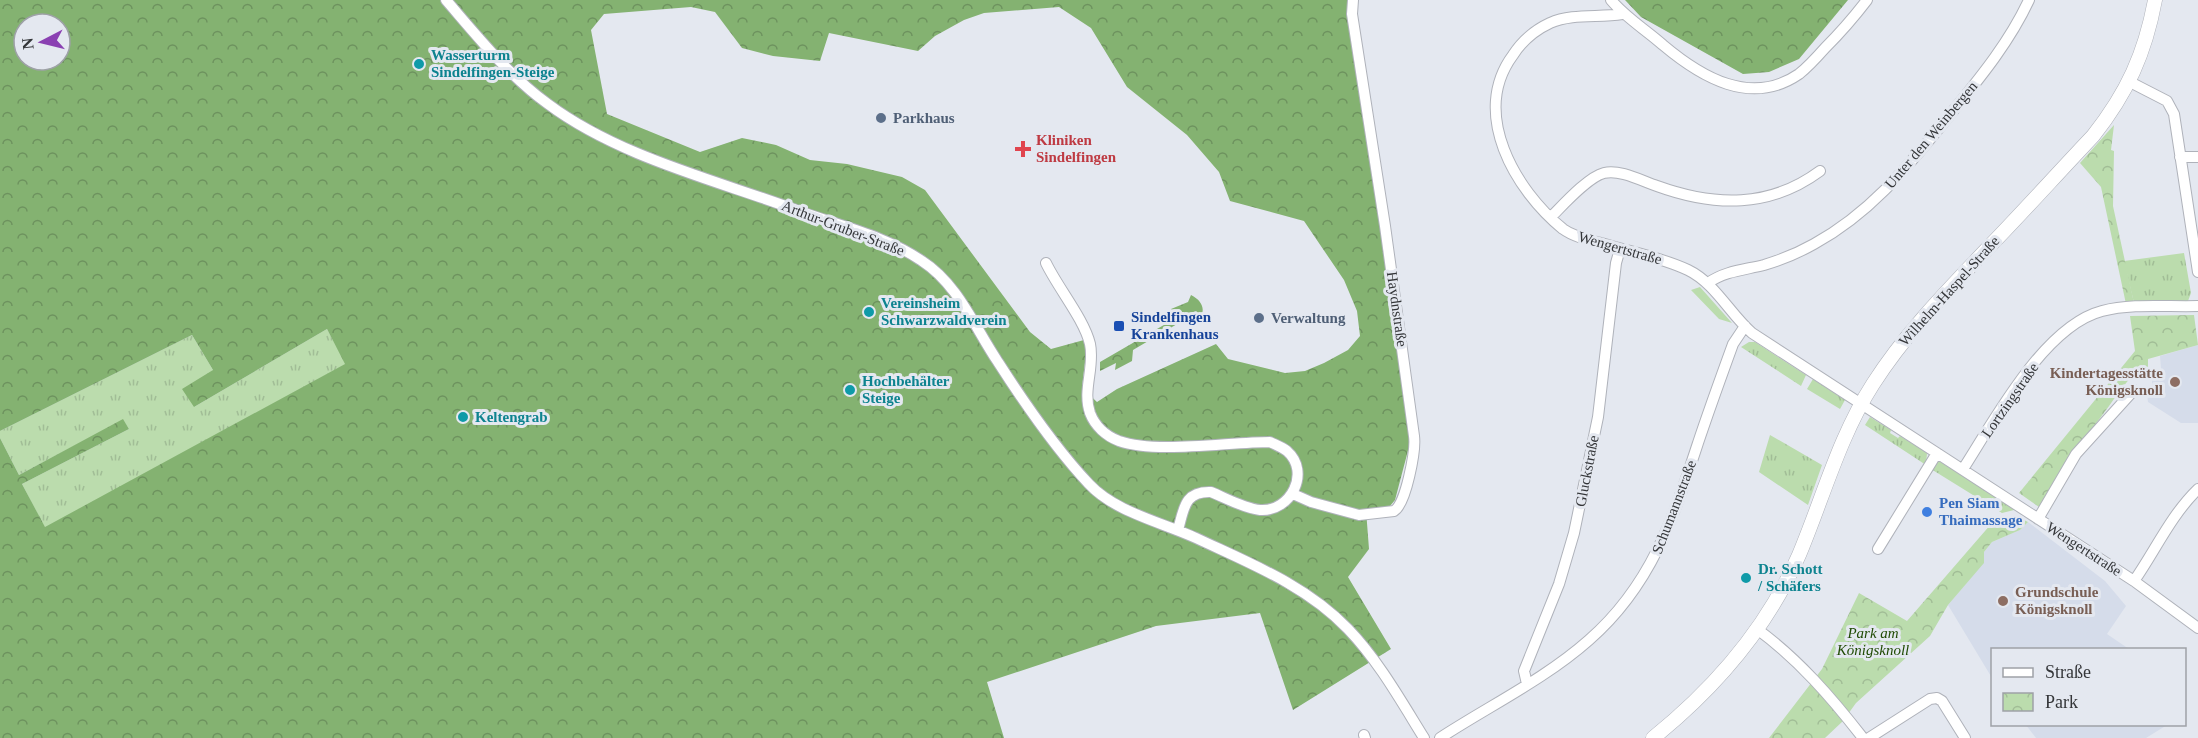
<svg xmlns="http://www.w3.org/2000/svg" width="2198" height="738" viewBox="0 0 2198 738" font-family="Georgia,serif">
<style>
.built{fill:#d5dcea}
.grass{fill:url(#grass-tufts)}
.forest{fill:url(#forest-crowns);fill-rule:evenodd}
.park{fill:url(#park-crowns)}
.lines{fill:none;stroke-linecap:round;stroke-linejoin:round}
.street-casing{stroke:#afb2ba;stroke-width:12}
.secondary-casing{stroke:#afb2ba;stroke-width:15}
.street{stroke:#fff;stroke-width:10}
.secondary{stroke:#fff;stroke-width:14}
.culture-dot{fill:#0f9aa8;stroke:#e4e8f0;stroke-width:2}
.service-dot{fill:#5c6f8a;stroke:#e4e8f0;stroke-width:2}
.health-dot{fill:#e0444e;stroke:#e4e8f0;stroke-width:2}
.transit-dot{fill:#1a4fb4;stroke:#e4e8f0;stroke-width:2}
.education-dot{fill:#8d6e63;stroke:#e4e8f0;stroke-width:2}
.shop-dot{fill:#3f7fe0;stroke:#e4e8f0;stroke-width:2}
.labels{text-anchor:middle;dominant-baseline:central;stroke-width:6;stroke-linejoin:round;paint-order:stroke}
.culture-label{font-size:15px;font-weight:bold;fill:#0d838f;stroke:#e4e8f0;text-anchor:start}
.service-label{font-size:15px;font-weight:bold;fill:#4e5e75;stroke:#e4e8f0;text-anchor:start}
.street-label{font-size:15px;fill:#343639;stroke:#e4e8f0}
.health-label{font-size:15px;font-weight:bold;fill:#be3a42;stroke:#e4e8f0;text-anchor:start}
.transit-label{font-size:15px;font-weight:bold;fill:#164399;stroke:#e4e8f0;text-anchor:start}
.education-label{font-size:15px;font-weight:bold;fill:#785e54;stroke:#e4e8f0;text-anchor:end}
.shop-label{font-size:15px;font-weight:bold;fill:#366cbe;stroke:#e4e8f0;text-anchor:start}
.park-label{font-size:15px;font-style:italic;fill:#204b04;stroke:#e4e8f0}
</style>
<defs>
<pattern id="grass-tufts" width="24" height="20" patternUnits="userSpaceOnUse" patternTransform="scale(1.5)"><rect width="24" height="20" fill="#bbdcad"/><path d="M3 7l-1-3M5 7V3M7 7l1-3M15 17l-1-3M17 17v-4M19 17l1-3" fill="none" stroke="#a1bd96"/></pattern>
<pattern id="forest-crowns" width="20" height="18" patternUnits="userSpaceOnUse" patternTransform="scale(1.5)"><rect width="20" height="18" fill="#84b271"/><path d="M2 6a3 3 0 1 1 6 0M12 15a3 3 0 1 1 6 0" fill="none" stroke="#6d925e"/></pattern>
<pattern id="park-crowns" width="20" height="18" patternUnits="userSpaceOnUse" patternTransform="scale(1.5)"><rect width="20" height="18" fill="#bbdcad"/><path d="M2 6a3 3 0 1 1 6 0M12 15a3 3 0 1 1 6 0" fill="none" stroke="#a1bd96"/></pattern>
</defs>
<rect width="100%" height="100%" fill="#e4e8f0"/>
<path class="built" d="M 2198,345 L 2198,423 L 2181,423 L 2148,402 L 2147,394 L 2152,394 L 2152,369 L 2161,369 L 2160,356 Z
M 2028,522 L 2105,581 L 2126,606 L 2107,634 L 2129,649 L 1992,650 L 1992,678 L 1948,605 L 1983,563 L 1984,552 L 1992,542 L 2020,530 Z
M 2026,725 L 2167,725 L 2146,738 L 2036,738 Z"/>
<path class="grass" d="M 2184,253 L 2191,293 L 2188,301 L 2134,303 L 2124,261 Z
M 1700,287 L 1732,323 L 1719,319 L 1691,290 Z
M 327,329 L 346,364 L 45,528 L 22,484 L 129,429 L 123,420 L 19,475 L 0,438 L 0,431 L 192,335 L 213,370 L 194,407 Z
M 1749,342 L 1755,342 L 1806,375 L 1801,386 L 1741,347 Z
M 1813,379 L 1845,400 L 1840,409 L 1807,389 Z
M 1870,417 L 1891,430 L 1890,433 L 1898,438 L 1900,436 L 1927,453 L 1926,465 L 1865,425 Z
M 1770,435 L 1822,465 L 1808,505 L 1759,472 Z
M 1939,461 L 2009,505 L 2015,508 L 2014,510 L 2002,513 L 1931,469 Z"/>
<path class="forest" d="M 0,0 L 1349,0 L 1387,263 L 1410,443 L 1395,500 L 1390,506 L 1366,510 L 1369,549 L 1348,577 L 1391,649 L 1293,710 L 1260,613 L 1156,626 L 987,682 L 1004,738 L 0,738 L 0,438 L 19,475 L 123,419 L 129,429 L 22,484 L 45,527 L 345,364 L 327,329 L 194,407 L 182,389 L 213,370 L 192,335 L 0,431 ZM 691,7 L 715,12 L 742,48 L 773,56 L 820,61 L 829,33 L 918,51 L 935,36 L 964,20 L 984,13 L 1059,7 L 1091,28 L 1127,87 L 1187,135 L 1219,172 L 1230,201 L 1304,221 L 1344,280 L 1357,311 L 1360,336 L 1348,350 L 1324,363 L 1305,371 L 1285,373 L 1228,359 L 1216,344 L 1117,389 L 1097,402 L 1082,388 L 1086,354 L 1084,340 L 1051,349 L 1030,332 L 925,190 L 902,177 L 847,164 L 810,160 L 776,145 L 742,138 L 700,152 L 607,114 L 591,30 L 604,14 ZM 24,24 L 60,24 L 60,60 L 24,60 Z
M 1625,0 L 1848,0 L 1799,59 L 1769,72 L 1743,74 L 1641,17 Z
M 1191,295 C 1205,302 1207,314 1194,324 L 1189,317 L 1133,350 L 1132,361 L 1115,370 L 1116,363 L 1100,371 L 1100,362 L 1169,322 L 1171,309 L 1188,302 Z"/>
<path class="park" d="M 2114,125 L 2111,150 L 2114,151 L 2113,206 L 2134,303 L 2126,304 L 2101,187 L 2080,163 Z
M 2194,315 L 2198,345 L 2148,359 L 2148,368 L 2142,376 L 2131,377 C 2118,392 2109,407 2097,422 C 2075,452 2057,475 2039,507 L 2019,493 L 2135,351 L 2130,316 Z
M 1998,516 L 2016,516 L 2028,522 L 2020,530 L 1992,542 L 1984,552 L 1984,563 L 1948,605 L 1930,636 L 1856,703 L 1843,721 L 1825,738 L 1769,738 L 1822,669 L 1859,593 L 1907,621 Z"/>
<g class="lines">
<g class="street-casing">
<path id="street" d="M 446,0 C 477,36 509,76 548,104 C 619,157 716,180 799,211 C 840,226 886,236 922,261 C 958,284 975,328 998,362 C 1025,404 1055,448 1089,484 C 1115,512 1161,522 1196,538 C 1249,563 1306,585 1348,629 C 1378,660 1401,701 1424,738
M 1611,0 C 1626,18 1645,29 1663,45 C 1701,77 1751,107 1799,74 C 1808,67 1817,57 1825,48 C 1840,33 1854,17 1867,0
M 1622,14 C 1599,18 1573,13 1550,23 C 1535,30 1522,41 1513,55 C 1470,113 1515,190 1563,229 C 1574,237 1589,240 1601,243 C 1630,252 1661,257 1688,270 C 1715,283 1730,314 1752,333 L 2134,581 L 2198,628
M 2130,82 L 2167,101 L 2174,114 L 2198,272
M 2180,157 L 2198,157
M 1551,217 C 1563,205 1588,177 1604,173 C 1620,169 1642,181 1657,186 C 1715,207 1770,208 1820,171
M 1046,263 C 1058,288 1084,319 1090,344 C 1095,367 1082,390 1090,413 C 1095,426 1106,436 1119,441 C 1156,454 1228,442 1270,442 C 1276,445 1282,447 1287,451 C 1311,472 1291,512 1260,510 C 1243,508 1226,498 1211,492 C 1184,491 1184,509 1178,530
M 1708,283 C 1725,271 1744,270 1764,265 C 1781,260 1798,253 1814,244 C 1872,212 1908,166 1949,116 C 1979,79 2009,43 2029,0
M 1963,469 C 1994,421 2044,326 2102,311 C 2132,303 2167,307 2198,306
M 1293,494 L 1311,502 L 1359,515 L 1394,511 C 1406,504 1416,450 1414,436 L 1385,226 L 1352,14 L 1353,0
M 2038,519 L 2076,454 L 2134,390
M 1878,549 L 1937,453
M 2134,581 C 2155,551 2171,515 2198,489
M 1757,629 C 1799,660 1831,697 1863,738
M 1527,684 L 1524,671 L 1559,584 L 1574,533 L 1598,417 L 1616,263 L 1620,249
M 1364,735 L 1365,738
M 1440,738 C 1489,706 1545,679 1589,640 C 1651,586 1673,519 1698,443 C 1709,410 1721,377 1733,344 L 1745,326
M 1869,738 L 1930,699 L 1937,698 L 1942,701 L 1965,738"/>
</g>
<g class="secondary-casing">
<path id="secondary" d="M 1653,738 C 1715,688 1767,628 1799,555 C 1823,498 1839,437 1873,384 C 1905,334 1946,292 1987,249 C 2023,212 2057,174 2093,136 C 2127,93 2145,54 2155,0"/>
</g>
<use href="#street" class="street"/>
<use href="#secondary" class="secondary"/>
</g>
<g class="culture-dot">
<circle cx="419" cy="64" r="6"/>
<circle cx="869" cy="312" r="6"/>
<circle cx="850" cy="390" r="6"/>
<circle cx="463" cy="417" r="6"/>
<circle cx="1746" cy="578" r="6"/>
</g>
<g class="service-dot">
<circle cx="881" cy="118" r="6"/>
<circle cx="1259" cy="318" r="6"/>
</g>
<path class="health-dot" d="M1020 140h6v6h6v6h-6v6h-6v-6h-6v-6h6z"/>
<rect class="transit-dot" x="1113" y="320" width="12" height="12" rx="3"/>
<g class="education-dot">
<circle cx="2175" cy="382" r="6"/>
<circle cx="2003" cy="601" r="6"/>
</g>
<circle class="shop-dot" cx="1927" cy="512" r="6"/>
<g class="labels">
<g class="culture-label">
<text x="431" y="55">Wasserturm<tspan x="431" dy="17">Sindelfingen-Steige</tspan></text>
<text x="881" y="303">Vereinsheim<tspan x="881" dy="17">Schwarzwaldverein</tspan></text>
<text x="862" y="381">Hochbehälter<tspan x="862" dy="17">Steige</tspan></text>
<text x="475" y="417">Keltengrab</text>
<text x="1758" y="569">Dr. Schott<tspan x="1758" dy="17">/ Schäfers</tspan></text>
</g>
<g class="service-label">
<text x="893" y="118">Parkhaus</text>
<text x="1271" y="318">Verwaltung</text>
</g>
<g class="street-label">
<text transform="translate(1931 135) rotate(-50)">Unter den Weinbergen</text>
<text transform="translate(843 228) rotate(21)">Arthur-Gruber-Straße</text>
<text transform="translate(1620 248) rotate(16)">Wengertstraße</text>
<text transform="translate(1949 291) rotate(-48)">Wilhelm-Haspel-Straße</text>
<text transform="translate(1397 309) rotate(82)">Haydnstraße</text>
<text transform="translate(2010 400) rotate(-55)">Lortzingstraße</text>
<text transform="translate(1587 471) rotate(-79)">Gluckstraße</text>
<text transform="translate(1674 507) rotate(-69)">Schumannstraße</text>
<text transform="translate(2084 549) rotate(33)">Wengertstraße</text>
</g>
<g class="health-label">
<text x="1036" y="140">Kliniken<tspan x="1036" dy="17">Sindelfingen</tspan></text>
</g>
<g class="transit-label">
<text x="1131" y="317">Sindelfingen<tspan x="1131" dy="17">Krankenhaus</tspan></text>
</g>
<g class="education-label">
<text x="2163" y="373">Kindertagesstätte<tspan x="2163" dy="17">Königsknoll</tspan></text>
<text x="2015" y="592" text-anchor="start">Grundschule<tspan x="2015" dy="17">Königsknoll</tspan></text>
</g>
<g class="shop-label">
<text x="1939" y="503">Pen Siam<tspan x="1939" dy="17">Thaimassage</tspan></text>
</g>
<g class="park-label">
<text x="1873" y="633">Park am<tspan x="1873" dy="17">Königsknoll</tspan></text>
</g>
</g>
<rect x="1991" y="648" width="195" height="78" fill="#e4e8f0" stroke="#9ea1a7" stroke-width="1.5"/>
<rect x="2003" y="668" width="30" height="9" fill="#ffffff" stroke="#9ea1a7" stroke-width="1.5"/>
<text x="2045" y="678" font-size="18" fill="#343639">Straße</text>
<rect x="2003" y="693" width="30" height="18" fill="url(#park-crowns)" stroke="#9ea1a7" stroke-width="1.5"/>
<text x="2045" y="708" font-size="18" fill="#343639">Park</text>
<g transform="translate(42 42) rotate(263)"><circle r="28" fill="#e4e8f0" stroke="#9ea1a7" stroke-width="1.5"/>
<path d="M0-4.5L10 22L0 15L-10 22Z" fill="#8a40b2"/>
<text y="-9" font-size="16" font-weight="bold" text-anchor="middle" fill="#343639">N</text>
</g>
</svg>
